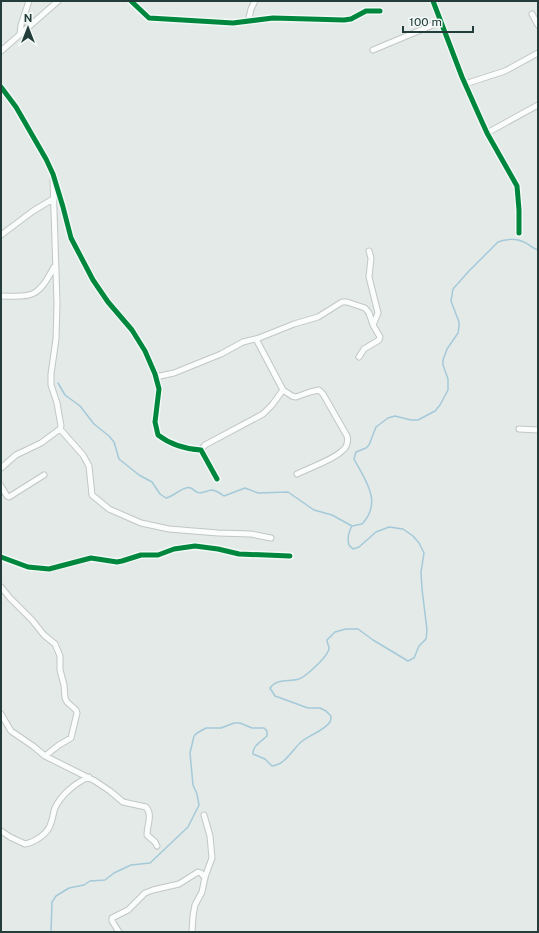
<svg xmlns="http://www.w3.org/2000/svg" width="539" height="933" viewBox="0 0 539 933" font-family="'Public Sans',sans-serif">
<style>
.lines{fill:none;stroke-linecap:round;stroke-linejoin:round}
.stream{stroke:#a4c9d9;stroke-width:1.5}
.street-casing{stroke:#c1c7c5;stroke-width:7}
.street{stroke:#fbfcfc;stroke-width:5}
.cycleway-casing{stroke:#f2f9f6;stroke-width:8}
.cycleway{stroke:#00873e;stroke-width:5}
</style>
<rect width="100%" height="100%" fill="#e4eae8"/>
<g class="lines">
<path class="stream" d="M 58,383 L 65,395 L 80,406 L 94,424 L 109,436 L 114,442 L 119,459 L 139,475 L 152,482 L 160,494 L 166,498 C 175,496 178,490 186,488 C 192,486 192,490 197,492 C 201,495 207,490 212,490 C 217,491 220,493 224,496 L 245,488 L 258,493 L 288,492 L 314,510 L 332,515 L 352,526
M 352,526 L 362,524 C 383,502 365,480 354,459 L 356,452 L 366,448 L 369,445 L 376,427 L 388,418 L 395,416 L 411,420 L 418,420 L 435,411 L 440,405 L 448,390 L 448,379 L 443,365 L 443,360 L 447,349 L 458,333 L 459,327 L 459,322 L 451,301 L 453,289 L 469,271 L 498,242 C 505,239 516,238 524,242 C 529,244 532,248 538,250
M 51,932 L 52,902 L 56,896 L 69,888 L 84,885 L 90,881 L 105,880 L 114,873 L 131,865 L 150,863 L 188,827 L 199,805 L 197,794 L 193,785 L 190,753 L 194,736 L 197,733 L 206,728 L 221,728 L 234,723 L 240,723 L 252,728 L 264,728 L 267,731 L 267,736 C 262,741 252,746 253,754 L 265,759 L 272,766 C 285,765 292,750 301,742 C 309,735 324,731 330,722 C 331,720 331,718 331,716 L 326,711 L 320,708 L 308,708 L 275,696 L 270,688 C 277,678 289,682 299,679 C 305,677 329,656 329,648 C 329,646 327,643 327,640 L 335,632 L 346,629 L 358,629 L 373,640 L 408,661 L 414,658 L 419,646 L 426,639 L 427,630 L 422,589 L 421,572 L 424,553 L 419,543 L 413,536 L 403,529 L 389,527 L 376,532 L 359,547 L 353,549 L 349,545 C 347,538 348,533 352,526"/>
<g class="street-casing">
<path id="street" d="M 131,1 L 149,18 L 233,23 L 273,18 L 344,20 L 351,19 L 366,11 L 380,11
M 433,1 L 462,77 L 478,113 L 487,133 L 517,186 L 519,210 L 519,233
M 532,14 L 538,25
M 248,22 L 251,9 L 255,1
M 20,34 L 21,25 L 29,1
M 373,50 L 440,22
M 1,51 L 58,1
M 465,84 L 505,71 L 538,53
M 1,87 L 16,107 L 46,159 L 53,174 L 63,207 L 71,238 L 93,280 L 108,302 L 132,330 L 145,351 L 155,374 L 159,389 L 155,422 L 158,435 C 171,445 186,449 201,450 L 217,479
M 487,133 L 538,105
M 1,235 L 33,211 L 53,199
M 1,296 C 34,297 38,297 54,267
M 256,339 L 283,390 L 292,396 L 296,397 L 310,392 L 319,390 L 323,394 L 347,436 C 348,440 348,444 345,448 C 336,459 311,467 297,474
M 359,357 L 364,349 L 379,340 L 380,337 L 373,325 L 378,313 L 369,277 L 371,258 L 369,251
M 155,374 L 160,376 L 174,373 L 221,354 L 243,342 L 259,338 L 294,324 L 318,317 L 342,302 L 347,302 L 365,308 L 369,313 L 373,325
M 60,429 L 83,455 L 89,466 L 92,495 L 109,509 L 141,523 L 169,529 L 218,533 L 251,534 L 271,538
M 519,429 L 538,430
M 201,450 L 205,445 L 263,414 L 272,405 L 283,390
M 1,468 L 16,455 L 41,443 L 60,429 L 61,426 L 57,403 L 51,385 L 51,374 L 56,339 L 57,303 L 53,180
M 1,486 L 7,496 L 9,497 L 44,475
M 1,557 L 28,567 L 49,569 L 91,558 L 117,562 L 122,561 L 141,555 L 158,555 L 174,549 L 195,546 L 218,549 L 239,554 L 290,556
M 1,587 L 10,598 L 32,620 L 44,635 L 55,644 L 60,656 L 60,670 L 64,685 L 65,698 L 67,702 L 76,710 L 77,713 L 71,738 L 59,745 L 45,756
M 1,714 L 11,731 L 33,746 L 45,756 L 95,781 L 110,791 L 123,802 L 146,807 C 153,815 147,825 147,835 L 155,842 L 157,846
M 1,831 L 10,837 L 25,844 C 35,842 48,834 51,823 C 53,818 53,813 55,808 C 61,795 75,783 89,777
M 119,932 L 112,921 L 112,918 L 128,910 L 145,893 L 153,890 L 179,884 L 198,872 L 201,873 L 205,878
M 192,932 L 193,916 L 195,905 L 202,892 L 205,877 L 212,858 L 210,836 L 204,815"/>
</g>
<use href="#street" class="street"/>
<g class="cycleway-casing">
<path id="cycleway" d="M 131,1 L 149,18 L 233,23 L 273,18 L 344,20 L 351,19 L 366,11 L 380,11
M 433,1 L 462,77 L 478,113 L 487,133 L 517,186 L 519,210 L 519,233
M 1,87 L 16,107 L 46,159 L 53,174 L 63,207 L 71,238 L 93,280 L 108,302 L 132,330 L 145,351 L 155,374 L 159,389 L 155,422 L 158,435 C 171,445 186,449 201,450 L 217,479
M 1,557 L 28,567 L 49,569 L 91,558 L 117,562 L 122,561 L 141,555 L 158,555 L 174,549 L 195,546 L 218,549 L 239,554 L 290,556"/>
</g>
<use href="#cycleway" class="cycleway"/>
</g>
<rect width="539" height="933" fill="none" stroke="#223d3a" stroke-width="4"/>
<g transform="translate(28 28)" stroke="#f2f9f6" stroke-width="3" paint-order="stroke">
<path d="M0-3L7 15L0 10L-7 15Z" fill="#223d3a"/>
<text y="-6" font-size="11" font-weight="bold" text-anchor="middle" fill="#223d3a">N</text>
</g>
<path d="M403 26v6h70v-6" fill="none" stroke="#223d3a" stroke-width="2"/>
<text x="409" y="26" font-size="12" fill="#223d3a" stroke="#f2f9f6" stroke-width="3" paint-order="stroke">100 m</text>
</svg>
